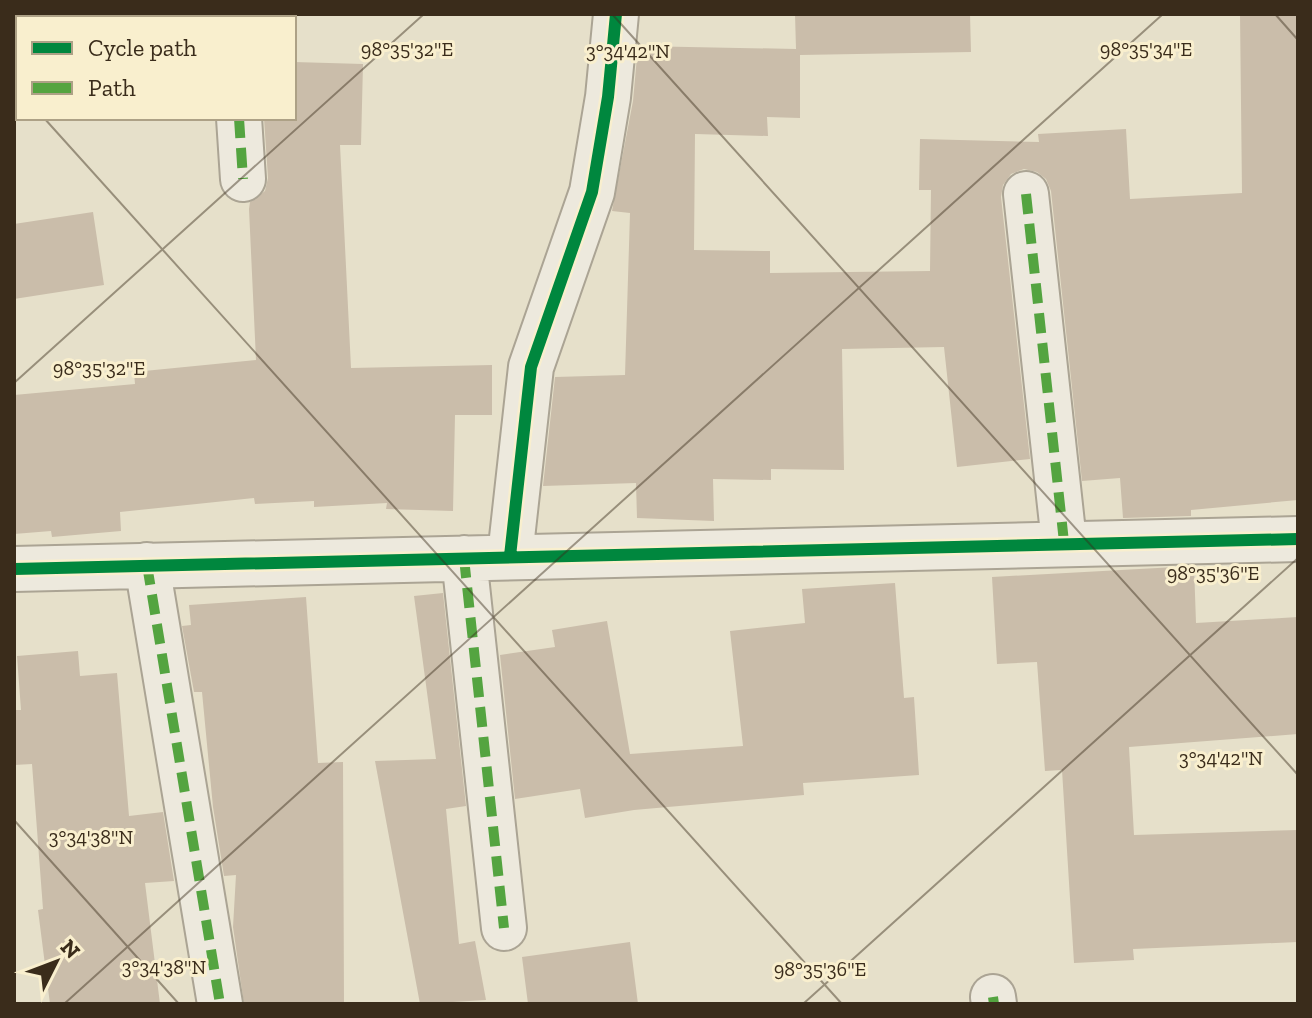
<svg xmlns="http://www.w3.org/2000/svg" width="1312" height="1018" viewBox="0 0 1312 1018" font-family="'Zilla Slab',serif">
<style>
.building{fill:#cabdaa}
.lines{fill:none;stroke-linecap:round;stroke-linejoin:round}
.street-casing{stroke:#aba494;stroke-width:48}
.street{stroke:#ede9dd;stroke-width:44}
.quiet{stroke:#54a440;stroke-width:10;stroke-dasharray:20 10;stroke-linecap:butt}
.cycleway-casing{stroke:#f9efce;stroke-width:17}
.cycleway{stroke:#00873e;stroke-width:12}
.ticks{fill:none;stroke:#3a2c1b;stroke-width:2;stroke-opacity:0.45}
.ticks-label{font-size:20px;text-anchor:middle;fill:#3a2c1b;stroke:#f9efce;stroke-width:6;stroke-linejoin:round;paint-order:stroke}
</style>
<rect width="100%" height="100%" fill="#e6e0ca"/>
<path class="building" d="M 795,14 L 970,14 L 971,52 L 800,55 L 800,118 L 767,117 L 768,136 L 695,134 L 694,250 L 770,251 L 770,273 L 930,271 L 931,190 L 919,190 L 920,139 L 1039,142 L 1038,134 L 1126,129 L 1130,199 L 1242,193 L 1240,14 L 1298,14 L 1298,500 L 1191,510 L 1191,516 L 1123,518 L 1120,478 L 1082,481 L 1051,191 L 1046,179 L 1037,172 L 1024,169 L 1011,174 L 1003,185 L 1001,197 L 1030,459 L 957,467 L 944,347 L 842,349 L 844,470 L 771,469 L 771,480 L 713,479 L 714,521 L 637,518 L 636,483 L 543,486 L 555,377 L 625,375 L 630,213 L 612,211 L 633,101 L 638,46 L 796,49 Z
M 294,62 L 363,64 L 361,145 L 340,145 L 351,368 L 492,365 L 492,415 L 455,415 L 453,511 L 386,509 L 387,503 L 314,507 L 314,501 L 255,504 L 254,498 L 120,512 L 121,531 L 52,537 L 51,531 L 14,534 L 14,395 L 135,384 L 134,372 L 256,360 L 249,209 L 250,202 L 265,191 L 268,178 L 264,118 L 294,118 Z
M 93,212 L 104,285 L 14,299 L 14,224 Z
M 1194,566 L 1196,623 L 1298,617 L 1298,734 L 1129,747 L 1134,835 L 1298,830 L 1298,942 L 1133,949 L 1134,960 L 1074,963 L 1062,770 L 1045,771 L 1037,662 L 997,664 L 992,577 Z
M 895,583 L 904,698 L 914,697 L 919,775 L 803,783 L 804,795 L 634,810 L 585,818 L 580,789 L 515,799 L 500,655 L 555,647 L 552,630 L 607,621 L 630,754 L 743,746 L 730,631 L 805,623 L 802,589 Z
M 443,593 L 466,806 L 446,809 L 459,944 L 475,941 L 486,1000 L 420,1004 L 375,761 L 436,759 L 414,596 Z
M 306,597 L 318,763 L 343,762 L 344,1004 L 244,1004 L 233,927 L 236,875 L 224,876 L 213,807 L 202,692 L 194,692 L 182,626 L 191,625 L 189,605 Z
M 78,651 L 80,676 L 117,673 L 129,816 L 163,812 L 174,881 L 145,883 L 160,1004 L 50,1004 L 38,910 L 43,909 L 32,764 L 14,765 L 14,710 L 21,710 L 17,656 Z
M 630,942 L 638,1004 L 528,1004 L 522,957 Z"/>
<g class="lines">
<g class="street-casing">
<path id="street" d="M 231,14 L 232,18
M 239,118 L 243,179
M 1026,194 L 1064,542
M 510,556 L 531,367 L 592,192 L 608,97 L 616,14
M 464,558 L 504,928
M 147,565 L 220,1004
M 14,569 L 1298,539
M 993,997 L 994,1004"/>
</g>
<use href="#street" class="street"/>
<path class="quiet" d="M 231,14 L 232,18
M 239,118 L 243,179
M 1026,194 L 1064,542
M 464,558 L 504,928
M 147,565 L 220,1004
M 993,997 L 994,1004"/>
<g class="cycleway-casing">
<path id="cycleway" d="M 510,556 L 531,367 L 592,192 L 608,97 L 616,14
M 14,569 L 1298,539"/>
</g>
<use href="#cycleway" class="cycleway"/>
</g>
<path class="ticks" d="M 612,14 L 1298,775M 1275,14 L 1298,40M 14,85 L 18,89M 44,118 L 842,1004M 14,383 L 424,14M 14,820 L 179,1004M 64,1004 L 1163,14M 803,1004 L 1298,558"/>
<g class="ticks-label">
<text x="1146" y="56">98°35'34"E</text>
<text x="407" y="56">98°35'32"E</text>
<text x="628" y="58">3°34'42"N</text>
<text x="99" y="375">98°35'32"E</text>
<text x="1213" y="580">98°35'36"E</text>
<text x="1221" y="765">3°34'42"N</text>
<text x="91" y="844">3°34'38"N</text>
<text x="164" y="974">3°34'38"N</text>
<text x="820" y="976">98°35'36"E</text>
</g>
<rect width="1312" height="1018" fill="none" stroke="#3a2c1b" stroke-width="32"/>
<rect x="16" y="16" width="280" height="104" fill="#f9efce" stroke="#ada186" stroke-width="2"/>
<rect x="32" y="42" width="40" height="12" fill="#00873e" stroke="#ada186" stroke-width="2"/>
<text x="88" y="56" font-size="24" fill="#3a2c1b">Cycle path</text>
<rect x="32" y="82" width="40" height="12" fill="#54a440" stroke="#ada186" stroke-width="2"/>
<text x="88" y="96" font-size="24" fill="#3a2c1b">Path</text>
<g transform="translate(56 962) rotate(48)" stroke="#f9efce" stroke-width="6" paint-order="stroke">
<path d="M0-6L14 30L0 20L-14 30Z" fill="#3a2c1b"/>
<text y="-12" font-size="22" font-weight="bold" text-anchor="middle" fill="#3a2c1b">N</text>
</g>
</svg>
